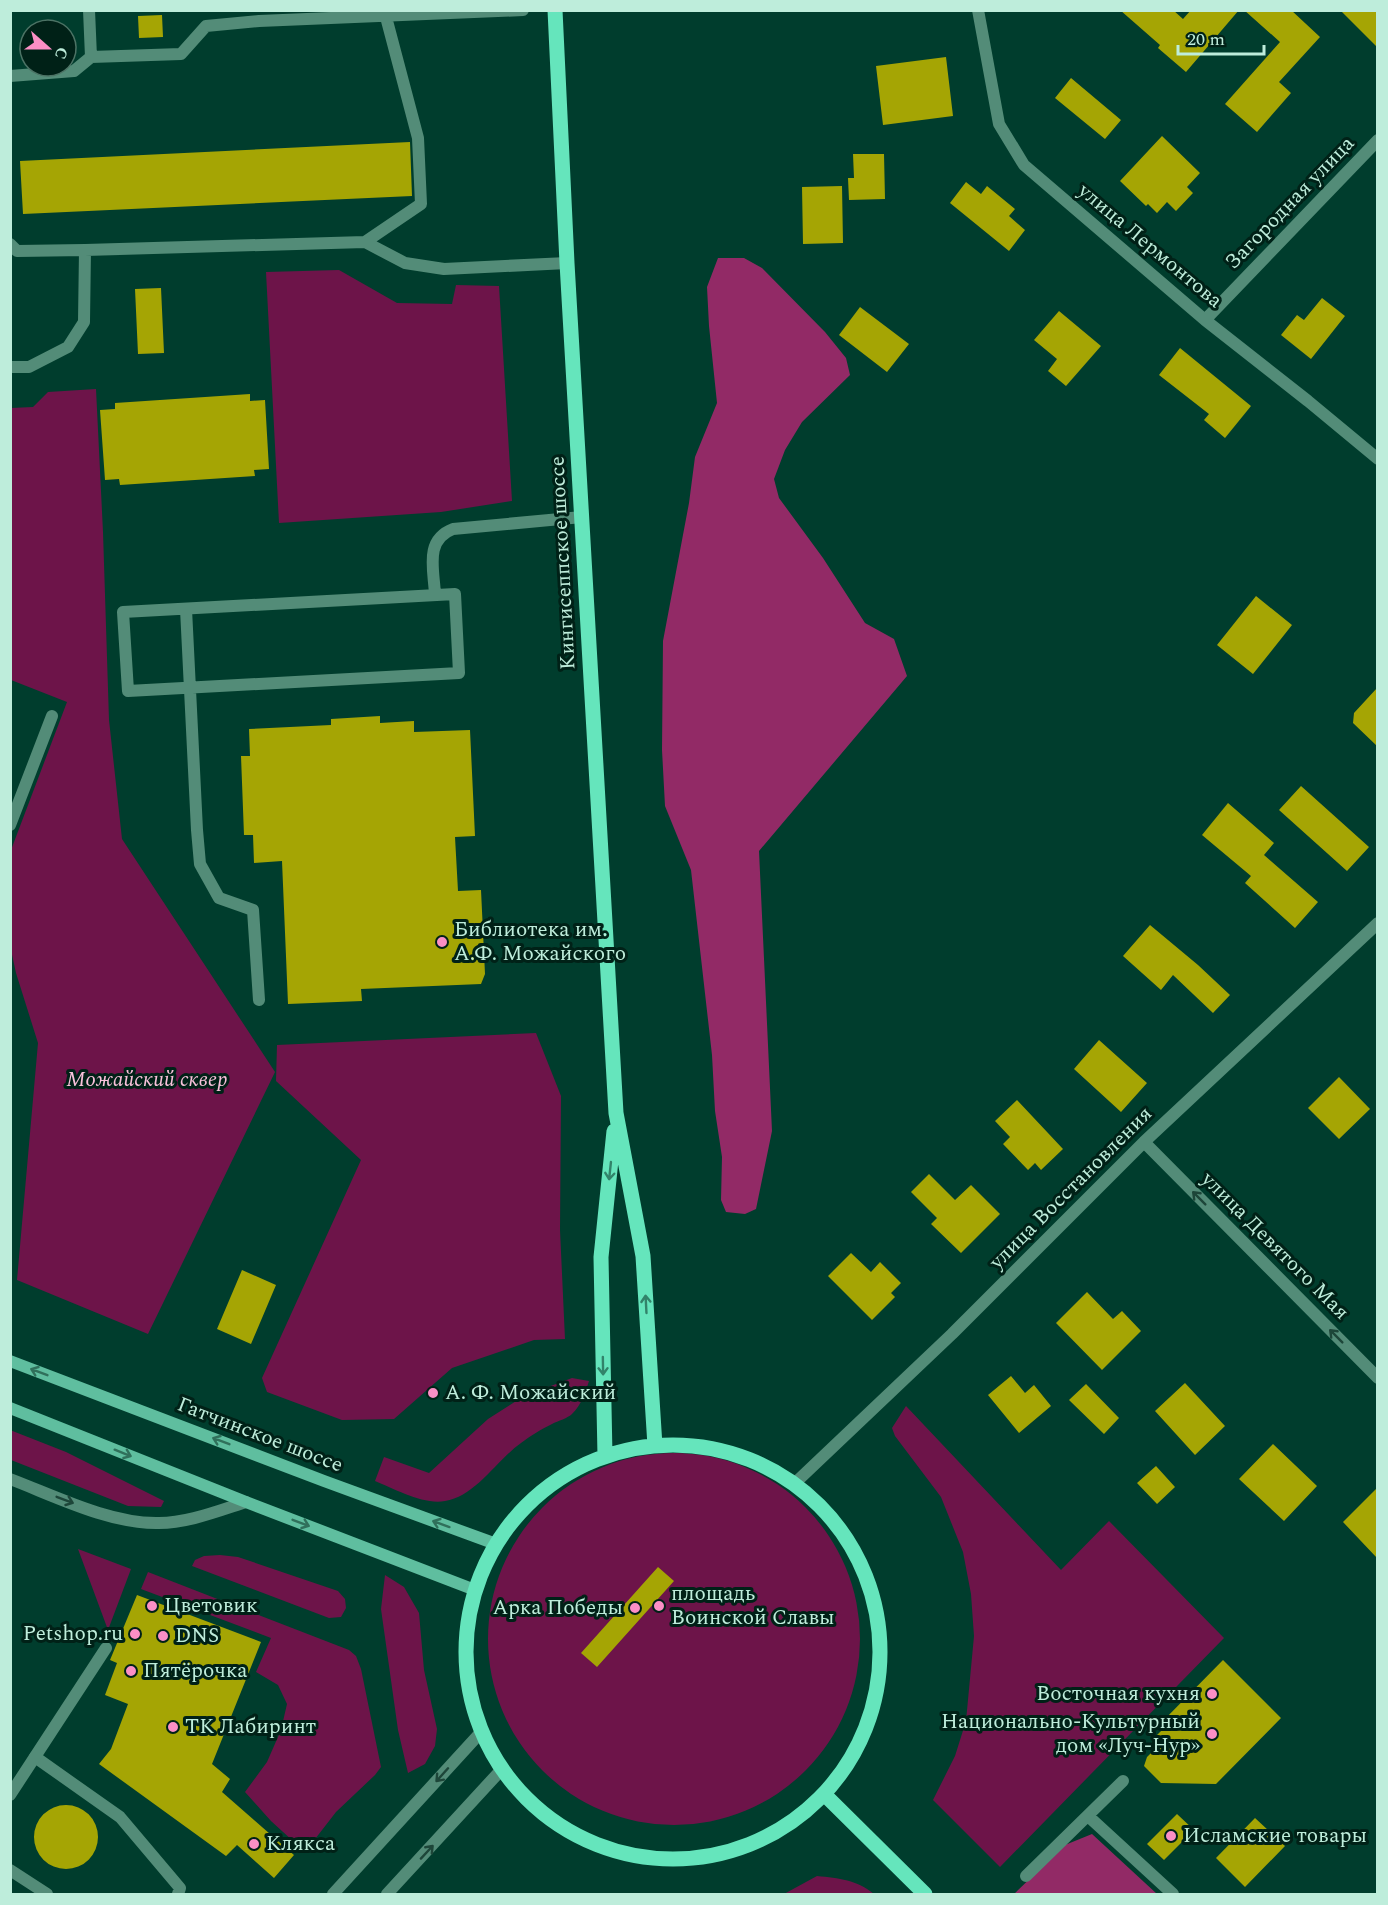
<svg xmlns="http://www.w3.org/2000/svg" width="1388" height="1905" viewBox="0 0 1388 1905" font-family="Spectral,serif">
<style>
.green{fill:#6d1449}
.forest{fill:#922a66}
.building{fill:#a5a504}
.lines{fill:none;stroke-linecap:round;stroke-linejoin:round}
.service{stroke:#538c78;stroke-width:12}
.minor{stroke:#538c78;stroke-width:12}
.secondary{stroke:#5fbe9f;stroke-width:12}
.primary{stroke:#65e5bc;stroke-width:15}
.oneway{stroke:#32836a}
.oneway2{stroke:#1d4639}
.oneway3{stroke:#30705b}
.poi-dot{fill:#fb8fc5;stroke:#002117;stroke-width:2}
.labels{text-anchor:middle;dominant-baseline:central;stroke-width:6;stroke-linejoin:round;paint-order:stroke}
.street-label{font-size:21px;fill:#beeddb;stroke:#002117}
.poi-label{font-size:21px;fill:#beeddb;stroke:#002117;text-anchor:start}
.park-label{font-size:21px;font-style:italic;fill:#f9c1db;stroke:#002117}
</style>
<rect width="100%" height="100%" fill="#003d2d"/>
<path class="green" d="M 339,270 L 397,303 L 452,304 L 456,285 L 499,286 L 512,501 L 441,512 L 279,523 L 266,272 Z
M 96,389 L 103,532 L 109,720 L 122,839 L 275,1072 L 148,1334 L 17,1280 L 38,1043 L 16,973 L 11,950 L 11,850 L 67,702 L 11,680 L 11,408 L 33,407 L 48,392 Z
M 536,1033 L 561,1096 L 560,1230 L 565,1339 L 534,1340 L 452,1368 L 394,1419 L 342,1420 L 267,1392 L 262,1378 L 361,1160 L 276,1081 L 277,1045 Z
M 572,1378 L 589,1381 C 585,1393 582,1404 572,1414 C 568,1418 558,1421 552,1424 C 542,1429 530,1436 521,1443 C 497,1460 475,1497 445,1501 C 423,1505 395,1489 375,1481 L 384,1457 L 429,1473 L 488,1419 L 524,1396 Z
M 906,1406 L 1061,1570 L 1109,1521 L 1224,1638 L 1000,1867 L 933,1800 L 955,1756 L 966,1721 L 974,1636 L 971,1594 L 963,1552 L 941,1497 L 895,1436 L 892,1428 Z
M 10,1430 L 66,1452 L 164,1501 L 161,1507 L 128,1506 L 11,1460 Z
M488 1639a186 186 0 1 1 372 0a186 186 0 1 1-372 0Z
M 78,1549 L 131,1569 L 108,1630 Z
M 220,1555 L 238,1557 L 338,1591 L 345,1599 L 346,1608 L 341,1617 L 329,1618 L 192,1566 L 195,1560 L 204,1556 Z
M 148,1572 L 349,1650 L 356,1656 L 361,1669 L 381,1767 L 375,1775 L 336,1812 L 305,1852 L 271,1821 L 245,1792 L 267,1762 L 281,1730 L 287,1704 L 278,1685 L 256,1672 L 271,1638 L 141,1589 Z
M 385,1575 L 404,1587 L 419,1613 L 424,1670 L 437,1729 L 435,1746 L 425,1764 L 408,1773 L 398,1730 L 381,1609 Z
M 817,1876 C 839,1878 857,1880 874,1894 L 784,1894 Z"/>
<path class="forest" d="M 718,258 L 744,258 L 762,268 L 825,332 L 846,358 L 850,375 L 802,422 L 785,450 L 774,479 L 779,498 L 823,558 L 865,623 L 894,639 L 907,676 L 759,851 L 772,1131 L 756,1209 L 745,1214 L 726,1212 L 721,1200 L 722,1157 L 715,1111 L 712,1055 L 691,870 L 665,806 L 662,750 L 663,641 L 689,503 L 695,457 L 717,403 L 709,326 L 707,287 Z
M 1092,1834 L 1157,1894 L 1014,1894 L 1065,1845 Z"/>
<path class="building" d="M 1120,10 L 1173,10 L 1183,19 L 1191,10 L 1239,10 L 1186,72 L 1158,48 L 1160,45 Z
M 1244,10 L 1291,10 L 1320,37 L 1279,82 L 1291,93 L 1257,132 L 1225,104 L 1280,42 Z
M 1340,10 L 1377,10 L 1377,47 Z
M 162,15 L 163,37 L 139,38 L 138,16 Z
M 946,57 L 953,116 L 883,125 L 876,66 Z
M 1071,78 L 1121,120 L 1105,139 L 1055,98 Z
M 1162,136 L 1200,173 L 1187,187 L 1193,193 L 1176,211 L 1167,202 L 1157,213 L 1148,204 L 1146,206 L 1120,181 Z
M 410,142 L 412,196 L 23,214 L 20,161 Z
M 853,154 L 884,154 L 885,199 L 849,200 L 848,178 L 854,178 Z
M 966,182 L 981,194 L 987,186 L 1015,209 L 1009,216 L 1025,230 L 1009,251 L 950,203 Z
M 842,186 L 843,243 L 803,244 L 802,187 Z
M 161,288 L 164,353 L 138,354 L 135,289 Z
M 1322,298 L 1345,316 L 1311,359 L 1281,335 L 1297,315 L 1304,320 Z
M 860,307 L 909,344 L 887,372 L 839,335 Z
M 1059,311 L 1101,346 L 1066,386 L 1048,371 L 1057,359 L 1034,340 Z
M 1180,348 L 1251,406 L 1225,438 L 1204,420 L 1209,414 L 1159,375 Z
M 250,394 L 250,401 L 265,400 L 269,469 L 254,470 L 255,476 L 120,485 L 119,479 L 105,480 L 100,410 L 115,409 L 115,403 Z
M 1256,596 L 1292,625 L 1253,674 L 1217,645 Z
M 1377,688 L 1377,746 L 1353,723 L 1354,713 Z
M 380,716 L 380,723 L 414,721 L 414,732 L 470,730 L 475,836 L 455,837 L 458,891 L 481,890 L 485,974 L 481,984 L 361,989 L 362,1001 L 288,1004 L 282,861 L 254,863 L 253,835 L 244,835 L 241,756 L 250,756 L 249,729 L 331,725 L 331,719 Z
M 1301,786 L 1369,847 L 1347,871 L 1279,810 Z
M 1228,803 L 1274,843 L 1264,855 L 1318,902 L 1295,928 L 1245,883 L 1251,876 L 1202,835 Z
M 1150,925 L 1198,965 L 1230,995 L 1213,1013 L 1173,975 L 1161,990 L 1123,956 Z
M 1099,1040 L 1147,1083 L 1121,1112 L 1074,1069 Z
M 1339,1077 L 1370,1109 L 1339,1139 L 1308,1108 Z
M 1017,1100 L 1063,1149 L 1041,1170 L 1035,1163 L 1028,1170 L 1003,1144 L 1010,1137 L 995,1121 Z
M 929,1174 L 955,1200 L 971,1185 L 1000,1214 L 961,1253 L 931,1224 L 937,1218 L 911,1192 Z
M 851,1253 L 871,1272 L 880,1262 L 901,1283 L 891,1293 L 895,1297 L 872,1320 L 828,1276 Z
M 242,1270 L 276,1285 L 251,1344 L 217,1329 Z
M 1087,1292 L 1113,1319 L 1122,1311 L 1141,1331 L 1102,1370 L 1056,1323 Z
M 1011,1376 L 1025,1393 L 1034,1385 L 1051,1406 L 1019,1433 L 988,1395 Z
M 1185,1383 L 1225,1426 L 1195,1455 L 1155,1411 Z
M 1086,1384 L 1119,1418 L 1104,1434 L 1069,1400 Z
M 1273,1444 L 1317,1486 L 1284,1521 L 1239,1479 Z
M 1156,1466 L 1175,1487 L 1157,1504 L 1137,1483 Z
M 1377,1488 L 1377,1558 L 1343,1522 Z
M 658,1567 L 674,1581 L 597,1667 L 581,1653 Z
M 137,1595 L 261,1642 L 212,1764 L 230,1779 L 222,1792 L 294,1855 L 274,1878 L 237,1845 L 226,1856 L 99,1764 L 111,1749 L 128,1704 L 105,1695 L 117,1663 L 110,1660 Z
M 1223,1660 L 1281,1718 L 1216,1784 L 1161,1783 L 1144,1766 L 1147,1757 L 1159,1745 L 1153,1739 L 1163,1729 L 1159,1725 Z
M34 1837a32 32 0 1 1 64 0a32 32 0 1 1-64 0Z
M 1177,1814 L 1194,1830 L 1164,1860 L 1147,1844 Z
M 1255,1818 L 1285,1846 L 1245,1887 L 1216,1858 Z"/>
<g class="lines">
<path class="service" d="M 89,10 L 91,57 L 181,54 L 206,26 L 259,21 L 523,10
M 10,76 L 74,71 L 91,57
M 365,242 L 421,204 L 418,138 L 386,17 L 385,10
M 10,244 L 17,251 L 85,250 L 365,242 L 405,263 L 444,269 L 567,263
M 10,367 L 29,367 L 68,347 L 84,322 L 85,250
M 455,594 L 459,673 L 128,691 L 123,612 Z
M 435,595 C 434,570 424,540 453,529 L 582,517
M 186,609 L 197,830 L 200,864 L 219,898 L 253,910 L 259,1000
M 10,825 L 52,716
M 35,1757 L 120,1817 L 180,1888 L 178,1894
M 1088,1816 L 1173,1894
M 10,1870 L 47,1894
M 1026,1876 L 1123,1781"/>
<path class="minor" d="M 978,10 L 999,124 L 1024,165 L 1205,320 L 1308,401 L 1378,459
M 1205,320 L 1378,140
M 1144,1142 L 1378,1378
M 10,1479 C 55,1496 108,1523 156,1523 C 185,1524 218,1511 246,1502
M 794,1484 L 952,1334 L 1144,1142 L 1378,923
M 10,1795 L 106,1648
M 333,1894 L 482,1731
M 387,1894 L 502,1769"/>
<path class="secondary" d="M 10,1361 L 324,1481 L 496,1544
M 10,1408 L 246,1502 L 475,1590"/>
<path class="primary" d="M 555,10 L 567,263 L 616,1113 L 643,1256 L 655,1446
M466 1652a207 207 0 1 1 414 0a207 207 0 1 1-414 0Z
M 605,1456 L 601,1257 L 614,1131
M 824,1794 L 925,1894"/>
</g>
<defs><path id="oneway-shaft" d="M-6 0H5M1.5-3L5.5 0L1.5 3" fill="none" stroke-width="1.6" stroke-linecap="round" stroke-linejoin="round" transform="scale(1.5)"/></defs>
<g class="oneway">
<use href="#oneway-shaft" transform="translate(610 1171) rotate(96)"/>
<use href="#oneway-shaft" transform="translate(646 1304) rotate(-93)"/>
<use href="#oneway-shaft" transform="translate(603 1366) rotate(89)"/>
</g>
<g class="oneway2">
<use href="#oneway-shaft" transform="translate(1199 1198) rotate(-135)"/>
<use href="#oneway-shaft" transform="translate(1336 1336) rotate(-135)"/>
<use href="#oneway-shaft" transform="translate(65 1500) rotate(21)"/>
<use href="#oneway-shaft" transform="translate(442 1775) rotate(132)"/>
<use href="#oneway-shaft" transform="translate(427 1852) rotate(-47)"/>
</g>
<g class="oneway3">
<use href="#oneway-shaft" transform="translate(39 1372) rotate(-159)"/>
<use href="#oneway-shaft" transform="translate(221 1441) rotate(-159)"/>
<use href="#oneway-shaft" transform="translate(123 1453) rotate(22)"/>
<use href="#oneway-shaft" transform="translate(301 1523) rotate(21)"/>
<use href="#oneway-shaft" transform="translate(441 1524) rotate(-160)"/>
</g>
<g class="poi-dot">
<circle cx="442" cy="942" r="6"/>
<circle cx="433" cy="1393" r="6"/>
<circle cx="152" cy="1606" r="6"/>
<circle cx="659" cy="1606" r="6"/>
<circle cx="635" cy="1608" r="6"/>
<circle cx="135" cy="1634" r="6"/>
<circle cx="163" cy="1636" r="6"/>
<circle cx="131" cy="1671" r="6"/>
<circle cx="1212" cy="1694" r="6"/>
<circle cx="173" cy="1727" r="6"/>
<circle cx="1212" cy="1734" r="6"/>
<circle cx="1171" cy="1836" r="6"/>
<circle cx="254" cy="1844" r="6"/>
</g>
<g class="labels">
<g class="street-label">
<text transform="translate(1290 203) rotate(-46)">Загородная улица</text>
<text transform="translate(1150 246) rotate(40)">улица Лермонтова</text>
<text transform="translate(563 563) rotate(-93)">Кингисеппское шоссе</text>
<text transform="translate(1071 1188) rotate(-45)">улица Восстановления</text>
<text transform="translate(1275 1246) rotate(45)">улица Девятого Мая</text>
<text transform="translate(260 1435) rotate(21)">Гатчинское шоссе</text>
</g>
<g class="poi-label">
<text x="454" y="930">Библиотека им.<tspan x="454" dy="24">А.Ф. Можайского</tspan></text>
<text x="445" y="1393">А. Ф. Можайский</text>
<text x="671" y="1594">площадь<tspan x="671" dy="24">Воинской Славы</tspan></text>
<text x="164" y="1606">Цветовик</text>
<text x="623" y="1608" text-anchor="end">Арка Победы</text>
<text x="123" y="1634" text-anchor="end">Petshop.ru</text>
<text x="175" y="1636">DNS</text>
<text x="143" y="1671">Пятёрочка</text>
<text x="1200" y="1694" text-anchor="end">Восточная кухня</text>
<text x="1200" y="1722" text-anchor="end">Национально-Культурный<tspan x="1200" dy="24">дом «Луч-Нур»</tspan></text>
<text x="185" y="1727">ТК Лабиринт</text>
<text x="1183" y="1836">Исламские товары</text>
<text x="266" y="1844">Клякса</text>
</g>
<g class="park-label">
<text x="147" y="1080">Можайский сквер</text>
</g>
</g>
<rect width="1388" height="1905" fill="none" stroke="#beeddb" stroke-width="24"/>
<g transform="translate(48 48) rotate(111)"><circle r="28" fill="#002117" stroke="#4c7365" stroke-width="1.5"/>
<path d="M0-4.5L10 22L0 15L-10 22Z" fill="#fb8fc5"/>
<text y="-9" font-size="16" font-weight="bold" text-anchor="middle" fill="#beeddb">С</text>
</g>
<path d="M1178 45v9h86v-9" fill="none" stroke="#beeddb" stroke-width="3"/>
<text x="1187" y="45" font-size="18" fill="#beeddb" stroke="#002117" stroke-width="4.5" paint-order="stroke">20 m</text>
</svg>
